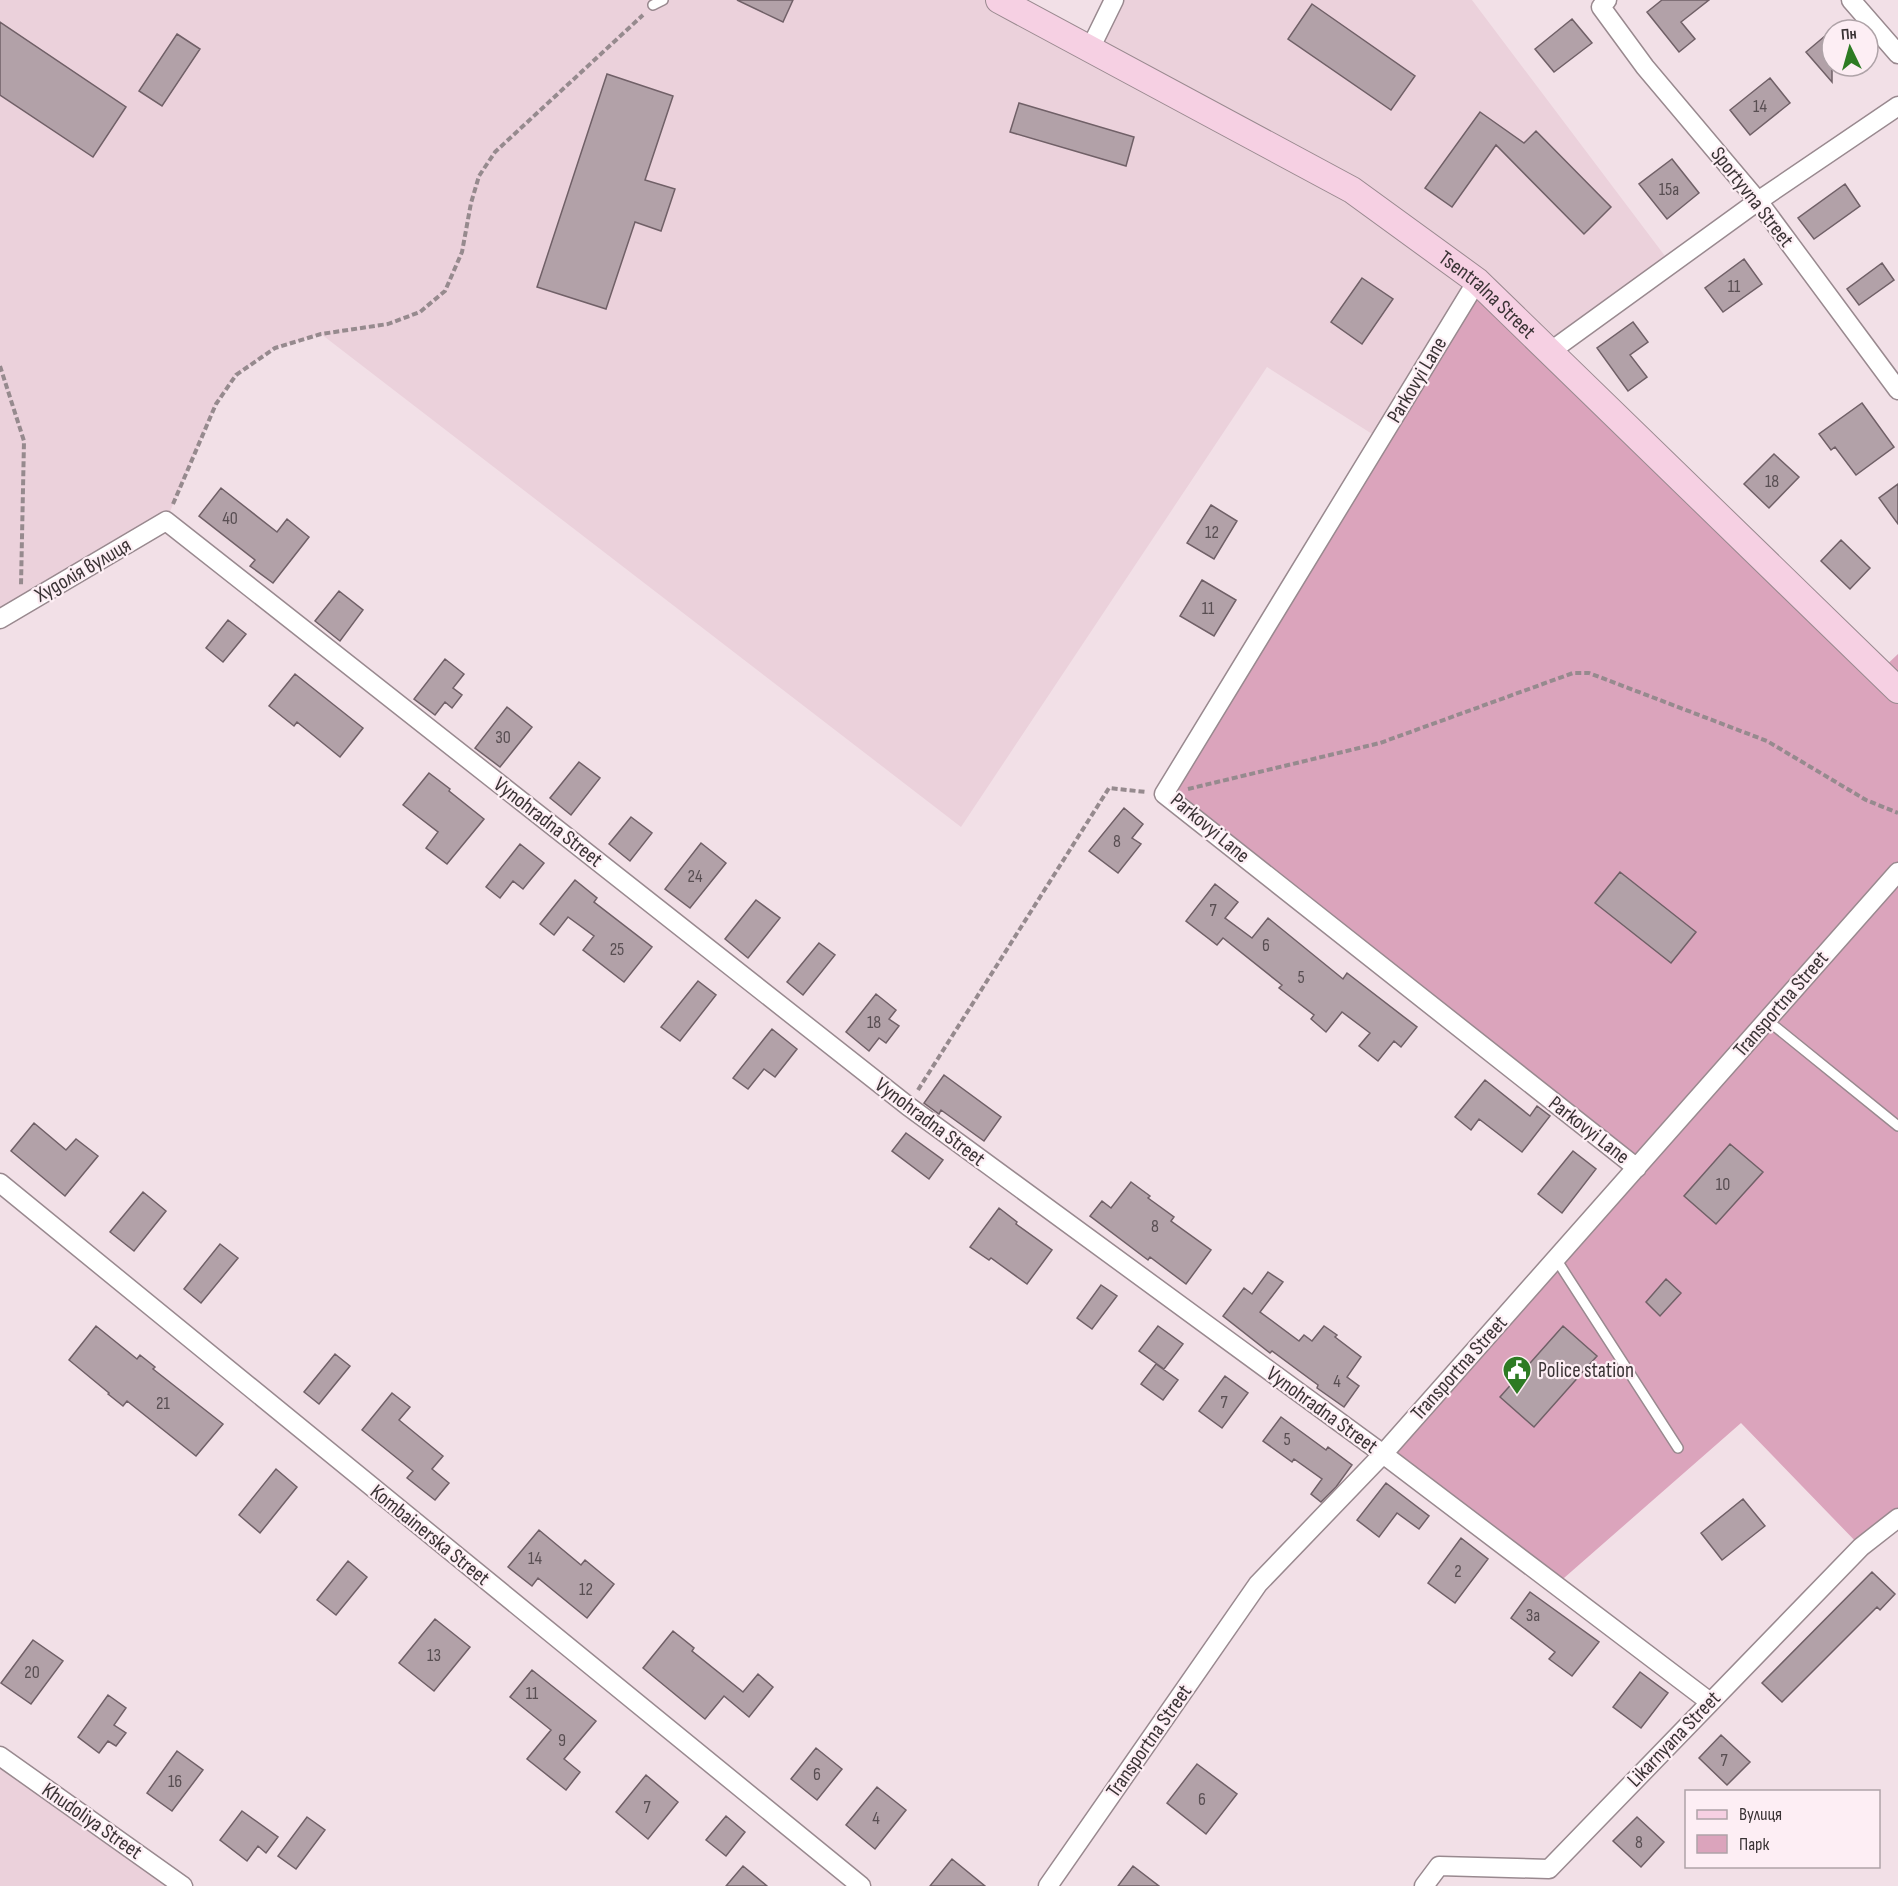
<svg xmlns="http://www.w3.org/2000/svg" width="1898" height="1886" viewBox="0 0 1898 1886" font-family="'Sofia Sans Condensed',sans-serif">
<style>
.built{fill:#ebd1db}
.green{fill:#dba4bc}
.building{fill:#b2a1a8;stroke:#706067;stroke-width:1.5}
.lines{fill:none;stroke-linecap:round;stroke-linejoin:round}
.lane-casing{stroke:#99898f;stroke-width:12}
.street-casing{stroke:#99898f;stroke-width:21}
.secondary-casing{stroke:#99898f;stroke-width:28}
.path{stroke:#968a8e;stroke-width:4;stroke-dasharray:6 3;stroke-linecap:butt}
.lane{stroke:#fff;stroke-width:9}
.street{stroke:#fff;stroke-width:18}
.secondary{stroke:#f6d0e3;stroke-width:26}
.labels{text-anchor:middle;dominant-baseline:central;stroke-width:4.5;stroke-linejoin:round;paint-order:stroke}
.number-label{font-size:18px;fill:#584e52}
.street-label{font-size:21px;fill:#3a3335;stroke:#fdeef4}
.poi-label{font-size:21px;fill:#3a3335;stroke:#fdeef4;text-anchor:start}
</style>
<rect width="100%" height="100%" fill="#f2e0e7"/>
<path class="built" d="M 0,0 L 999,0 L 1090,49 L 1114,0 L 1472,0 L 1671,264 L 1551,351 L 1380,439 L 1267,367 L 961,827 L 321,334 L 275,348 L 236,375 L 216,404 L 166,521 L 0,619 Z
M 0,1756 L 183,1886 L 0,1886 Z"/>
<path class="green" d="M 1477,281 L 1879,672 L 1898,654 L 1898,1518 L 1861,1547 L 1741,1423 L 1556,1585 L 1383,1454 L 1636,1167 L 1164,794 Z"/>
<path class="building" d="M 737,0 L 793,0 L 783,22 Z
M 1662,0 L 1709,0 L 1681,22 L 1695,39 L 1679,52 L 1647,12 Z
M 1312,4 L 1415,76 L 1391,110 L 1288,39 Z
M 1572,19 L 1592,43 L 1554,72 L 1535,49 Z
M 0,22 L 126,107 L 93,157 L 0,95 Z
M 1832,30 L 1832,82 L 1806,52 Z
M 177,34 L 200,49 L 162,106 L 139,91 Z
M 607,74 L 673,96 L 645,180 L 675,189 L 661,231 L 635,222 L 606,309 L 537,287 Z
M 1770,78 L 1790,103 L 1750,135 L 1730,110 Z
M 1019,103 L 1134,137 L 1126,166 L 1010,132 Z
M 1480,112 L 1524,143 L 1536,131 L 1611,207 L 1584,234 L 1496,145 L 1452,207 L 1425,188 Z
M 1672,159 L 1699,193 L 1667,219 L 1639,184 Z
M 1845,184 L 1860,206 L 1814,239 L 1798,218 Z
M 1744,259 L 1762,284 L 1723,312 L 1705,288 Z
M 1882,263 L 1894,280 L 1859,305 L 1847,289 Z
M 1362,278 L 1393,299 L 1362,344 L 1331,322 Z
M 1633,322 L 1648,342 L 1630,355 L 1647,377 L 1628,391 L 1597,348 Z
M 1862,403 L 1894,447 L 1856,475 L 1835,447 L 1831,450 L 1819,434 Z
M 1774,454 L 1799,477 L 1769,508 L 1744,484 Z
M 1898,484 L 1898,524 L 1879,498 Z
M 221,488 L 277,532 L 287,519 L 309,537 L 273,583 L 250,566 L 255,560 L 199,516 Z
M 1211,505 L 1237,521 L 1214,559 L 1187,543 Z
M 1841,540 L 1870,568 L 1850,589 L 1821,561 Z
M 1202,580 L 1236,600 L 1214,636 L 1180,616 Z
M 339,591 L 363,610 L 340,641 L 315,621 Z
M 228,620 L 246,634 L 223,662 L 206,648 Z
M 445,659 L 464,674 L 453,688 L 462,695 L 452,708 L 445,702 L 435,715 L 414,699 Z
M 295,674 L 363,728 L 340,757 L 297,722 L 294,726 L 269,706 Z
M 507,707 L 532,727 L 500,767 L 475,748 Z
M 579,762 L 600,778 L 571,815 L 550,798 Z
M 429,773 L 450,789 L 449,791 L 484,819 L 447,864 L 426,848 L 438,832 L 403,805 Z
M 1124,808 L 1143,824 L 1132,838 L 1141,844 L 1118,873 L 1089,851 Z
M 631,817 L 652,833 L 630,861 L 609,844 Z
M 701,843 L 726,863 L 690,908 L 665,889 Z
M 520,844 L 544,863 L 523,889 L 513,881 L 500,898 L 486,887 Z
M 1620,872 L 1696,932 L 1671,963 L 1595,903 Z
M 575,880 L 597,898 L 594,902 L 652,947 L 624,982 L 583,950 L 594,936 L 568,917 L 554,935 L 540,924 Z
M 1215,884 L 1238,902 L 1225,918 L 1252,938 L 1268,918 L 1343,979 L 1347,973 L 1417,1027 L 1401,1047 L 1394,1041 L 1378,1061 L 1359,1046 L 1370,1033 L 1342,1012 L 1326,1032 L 1311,1019 L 1314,1015 L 1279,988 L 1282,985 L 1223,938 L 1217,945 L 1186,921 Z
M 756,900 L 780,918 L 748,958 L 725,939 Z
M 819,943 L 835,955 L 803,995 L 787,982 Z
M 698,981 L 716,995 L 680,1041 L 661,1027 Z
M 876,994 L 896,1010 L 889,1019 L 899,1026 L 886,1043 L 879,1038 L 869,1051 L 846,1032 Z
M 772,1029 L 797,1049 L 775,1077 L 764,1069 L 748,1089 L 733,1078 Z
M 944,1075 L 1001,1117 L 984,1141 L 941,1110 L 939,1114 L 924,1103 Z
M 1485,1080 L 1530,1116 L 1537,1106 L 1550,1116 L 1522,1152 L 1479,1119 L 1471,1130 L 1455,1117 Z
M 34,1123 L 66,1150 L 76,1139 L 98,1156 L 65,1196 L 11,1151 Z
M 906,1133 L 943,1160 L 929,1179 L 892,1151 Z
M 1730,1144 L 1763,1172 L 1716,1224 L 1684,1196 Z
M 1573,1151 L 1596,1169 L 1562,1213 L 1538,1194 Z
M 1131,1182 L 1150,1196 L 1148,1198 L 1174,1217 L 1171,1221 L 1211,1250 L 1186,1284 L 1150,1257 L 1148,1260 L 1090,1216 L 1102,1201 L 1111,1208 Z
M 143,1192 L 166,1211 L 134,1251 L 110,1232 Z
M 999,1208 L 1017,1222 L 1016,1224 L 1052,1250 L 1027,1284 L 991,1258 L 989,1260 L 970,1247 Z
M 220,1244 L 238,1258 L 201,1303 L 184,1289 Z
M 1268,1272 L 1283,1282 L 1260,1312 L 1299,1341 L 1304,1335 L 1312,1341 L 1324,1326 L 1337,1335 L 1335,1337 L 1361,1357 L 1347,1377 L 1359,1386 L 1344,1407 L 1317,1388 L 1318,1385 L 1272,1351 L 1270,1353 L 1223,1316 L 1244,1288 L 1252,1294 Z
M 1666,1279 L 1681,1293 L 1660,1316 L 1646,1302 Z
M 1101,1285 L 1117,1296 L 1092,1329 L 1077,1318 Z
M 96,1326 L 137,1359 L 140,1355 L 155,1367 L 153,1369 L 223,1424 L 196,1456 L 127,1401 L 123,1406 L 108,1394 L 109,1393 L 69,1360 Z
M 1158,1326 L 1183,1344 L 1164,1369 L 1139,1351 Z
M 1563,1326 L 1597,1356 L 1534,1427 L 1500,1397 Z
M 335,1354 L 350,1366 L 319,1404 L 304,1392 Z
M 1156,1364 L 1178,1380 L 1163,1400 L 1141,1384 Z
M 1225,1376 L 1248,1393 L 1222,1428 L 1199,1411 Z
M 392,1393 L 410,1407 L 399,1420 L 443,1456 L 432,1469 L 449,1483 L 435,1500 L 407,1478 L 413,1471 L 362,1430 Z
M 1281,1417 L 1326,1450 L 1328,1447 L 1352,1465 L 1336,1487 L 1321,1502 L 1311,1494 L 1322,1479 L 1294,1459 L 1292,1462 L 1263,1441 Z
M 276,1469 L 297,1487 L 260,1533 L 239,1515 Z
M 1386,1483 L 1429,1516 L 1419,1529 L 1397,1513 L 1379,1537 L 1357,1520 Z
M 1743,1499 L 1765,1526 L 1722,1560 L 1701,1533 Z
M 539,1530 L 581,1565 L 585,1560 L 614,1584 L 587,1618 L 538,1578 L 532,1586 L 508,1567 Z
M 1461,1538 L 1488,1559 L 1455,1603 L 1428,1583 Z
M 348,1561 L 367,1577 L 336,1615 L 317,1600 Z
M 1872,1572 L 1895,1594 L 1880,1610 L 1877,1607 L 1782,1702 L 1762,1683 Z
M 1530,1592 L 1599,1642 L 1572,1676 L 1549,1659 L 1555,1652 L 1511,1618 Z
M 435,1619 L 470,1647 L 434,1691 L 399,1663 Z
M 673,1631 L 694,1648 L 692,1651 L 743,1692 L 758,1674 L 773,1687 L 749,1717 L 724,1696 L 705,1719 L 643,1668 Z
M 33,1640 L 63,1661 L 31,1704 L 1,1683 Z
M 532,1670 L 596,1721 L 564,1759 L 580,1772 L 566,1790 L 527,1759 L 551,1730 L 510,1697 Z
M 1640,1672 L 1668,1693 L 1641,1728 L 1613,1707 Z
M 108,1695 L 126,1708 L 114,1725 L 126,1733 L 116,1746 L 108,1741 L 99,1753 L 78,1737 Z
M 1721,1735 L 1750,1762 L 1727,1785 L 1699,1758 Z
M 816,1748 L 842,1769 L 817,1800 L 791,1779 Z
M 177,1751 L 203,1770 L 172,1811 L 147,1793 Z
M 1197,1764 L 1237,1794 L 1206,1834 L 1167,1803 Z
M 646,1775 L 678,1802 L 648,1839 L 616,1812 Z
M 877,1787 L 906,1810 L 875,1849 L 846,1825 Z
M 242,1811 L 278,1837 L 266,1853 L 258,1846 L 247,1861 L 220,1840 Z
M 726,1816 L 745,1832 L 726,1856 L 706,1840 Z
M 307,1817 L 325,1830 L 296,1869 L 278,1856 Z
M 1637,1817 L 1664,1842 L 1641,1867 L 1613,1841 Z
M 952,1859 L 985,1886 L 930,1886 Z
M 743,1866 L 767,1886 L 726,1886 Z
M 1133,1866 L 1159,1886 L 1118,1886 Z"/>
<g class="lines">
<g class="lane-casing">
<path id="lane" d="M 653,5 L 663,0
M 1767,1020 L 1898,1126
M 1556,1259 L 1678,1448"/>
</g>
<g class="street-casing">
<path id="street" d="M 1607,0 L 1601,7 L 1645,67 L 1758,201 L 1898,390
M 1851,0 L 1898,54
M 1090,49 L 1114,0
M 1477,281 L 1164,794 L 1637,1168
M 1551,351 L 1758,201 L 1898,106
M 0,619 L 166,521 L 908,1106 L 1383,1454 L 1710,1702
M 0,1183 L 861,1886
M 0,1756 L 183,1886
M 1048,1886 L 1258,1584 L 1383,1454 L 1898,872
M 1424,1886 L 1439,1866 L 1549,1869 L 1861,1547 L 1898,1518"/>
</g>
<g class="secondary-casing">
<g id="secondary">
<path id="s1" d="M 999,0 L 1352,190 L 1477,281 L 1898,690"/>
</g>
</g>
<path class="path" d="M 0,366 L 24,441 L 21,585
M 173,504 L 216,404 L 236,375 L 275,348 L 321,334 L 388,324 L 420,312 L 445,291 L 462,252 L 471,203 L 479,176 L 495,152 L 643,15
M 1188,789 L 1380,743 L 1573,673 L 1589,673 L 1767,741 L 1866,800 L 1898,813
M 918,1090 L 1109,788 L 1146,792"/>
<use href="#lane" class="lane"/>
<use href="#street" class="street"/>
<use href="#secondary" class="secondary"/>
</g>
<defs>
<g id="civic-pin" transform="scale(1.5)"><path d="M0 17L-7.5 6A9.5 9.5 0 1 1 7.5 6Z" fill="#2d7b23" stroke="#fdeef4"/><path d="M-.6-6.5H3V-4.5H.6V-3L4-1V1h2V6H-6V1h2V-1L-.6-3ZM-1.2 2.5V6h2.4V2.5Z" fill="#fff"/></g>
</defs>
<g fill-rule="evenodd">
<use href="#civic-pin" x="1517" y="1370"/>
</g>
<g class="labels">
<g class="number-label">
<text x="1760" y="106">14</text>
<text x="1669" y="189">15а</text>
<text x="1734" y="286">11</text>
<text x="1772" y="481">18</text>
<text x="230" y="518">40</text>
<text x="1212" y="532">12</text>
<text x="1208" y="608">11</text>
<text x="503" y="737">30</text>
<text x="1117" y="841">8</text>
<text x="695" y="876">24</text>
<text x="1213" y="910">7</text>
<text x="1266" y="945">6</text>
<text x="617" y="949">25</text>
<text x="1301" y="977">5</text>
<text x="874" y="1022">18</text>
<text x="1723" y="1184">10</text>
<text x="1155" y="1226">8</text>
<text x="1337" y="1381">4</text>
<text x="1224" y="1402">7</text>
<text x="163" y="1403">21</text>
<text x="1287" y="1439">5</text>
<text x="535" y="1558">14</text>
<text x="1458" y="1571">2</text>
<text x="586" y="1589">12</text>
<text x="1533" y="1615">3а</text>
<text x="434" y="1655">13</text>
<text x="32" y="1672">20</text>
<text x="532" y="1693">11</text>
<text x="562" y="1740">9</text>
<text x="1724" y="1760">7</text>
<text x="817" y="1774">6</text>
<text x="175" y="1781">16</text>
<text x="1202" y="1799">6</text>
<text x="647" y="1807">7</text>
<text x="876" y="1818">4</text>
<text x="1639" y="1842">8</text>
</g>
<g class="street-label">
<text transform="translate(1752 197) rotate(52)">Sportyvna Street</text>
<text stroke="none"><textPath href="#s1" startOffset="572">Tsentralna Street</textPath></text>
<text transform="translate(1417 380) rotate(-59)">Parkovyi Lane</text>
<text transform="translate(83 570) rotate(-30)">Худолія вулиця</text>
<text transform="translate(548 822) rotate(38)">Vynohradna Street</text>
<text transform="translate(1210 828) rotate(40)">Parkovyi Lane</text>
<text transform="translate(1781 1004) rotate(-49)">Transportna Street</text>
<text transform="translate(930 1122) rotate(37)">Vynohradna Street</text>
<text transform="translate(1589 1130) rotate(38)">Parkovyi Lane</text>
<text transform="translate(1459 1368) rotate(-48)">Transportna Street</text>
<text transform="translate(1322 1410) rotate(36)">Vynohradna Street</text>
<text transform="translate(430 1535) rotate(39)">Kombainerska Street</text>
<text transform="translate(1674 1739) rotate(-46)">Likarnyana Street</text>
<text transform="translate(1149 1741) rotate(-55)">Transportna Street</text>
<text transform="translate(92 1821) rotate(35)">Khudoliya Street</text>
</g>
<g class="poi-label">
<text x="1538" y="1370">Police station</text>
</g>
</g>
<rect x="1685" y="1790" width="195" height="78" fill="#fdeef4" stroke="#afa3a8" stroke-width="1.5"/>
<rect x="1697" y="1810" width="30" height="9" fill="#f6d0e3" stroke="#afa3a8" stroke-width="1.5"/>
<text x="1739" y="1820" font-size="18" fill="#3a3335">Вулиця</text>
<rect x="1697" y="1835" width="30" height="18" fill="#dba4bc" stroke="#afa3a8" stroke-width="1.5"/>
<text x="1739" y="1850" font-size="18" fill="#3a3335">Парк</text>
<g transform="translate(1850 48) rotate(355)"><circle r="28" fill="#fdeef4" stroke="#afa3a8" stroke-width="1.5"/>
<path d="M0-4.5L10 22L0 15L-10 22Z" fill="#2d7b23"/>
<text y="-9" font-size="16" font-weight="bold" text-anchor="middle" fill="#3a3335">Пн</text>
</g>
</svg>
